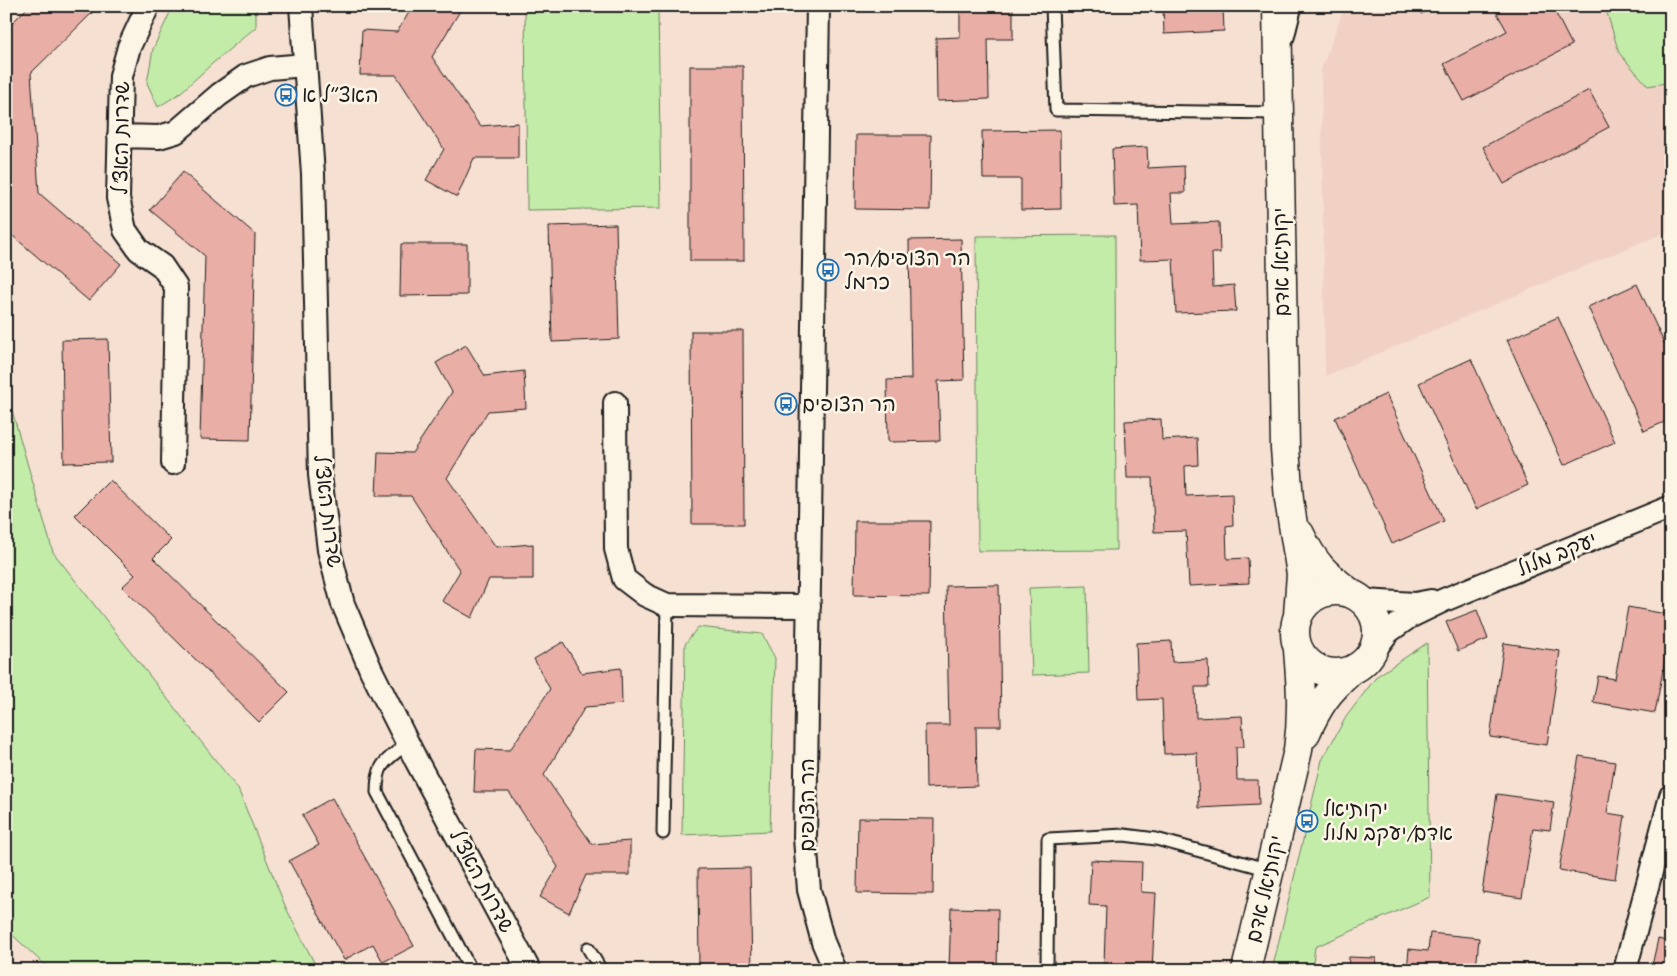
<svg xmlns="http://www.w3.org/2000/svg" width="1677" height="976" viewBox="0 0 1677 976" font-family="Caveat,'Playpen Sans Hebrew',sans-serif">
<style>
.built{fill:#f2d1c5}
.green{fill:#c2eca8;stroke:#6f8462}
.building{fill:#e9aea6;stroke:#1c1c1c}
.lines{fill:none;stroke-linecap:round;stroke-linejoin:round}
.lane-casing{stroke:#1c1c1c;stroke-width:15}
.street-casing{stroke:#1c1c1c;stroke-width:26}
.secondary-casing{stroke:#1c1c1c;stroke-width:31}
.lane{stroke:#fcf5e5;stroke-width:11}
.street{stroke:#fcf5e5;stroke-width:22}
.secondary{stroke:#fcf5e5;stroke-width:28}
.labels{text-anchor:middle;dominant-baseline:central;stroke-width:5;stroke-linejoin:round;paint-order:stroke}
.poi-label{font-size:21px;fill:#1c1c1c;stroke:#fcf5e5;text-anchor:start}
.street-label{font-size:21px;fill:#1c1c1c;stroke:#fcf5e5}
</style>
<rect width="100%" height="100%" fill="#f6e0d2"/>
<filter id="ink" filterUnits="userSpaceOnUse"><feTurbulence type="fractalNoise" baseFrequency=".02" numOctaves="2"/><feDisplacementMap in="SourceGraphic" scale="10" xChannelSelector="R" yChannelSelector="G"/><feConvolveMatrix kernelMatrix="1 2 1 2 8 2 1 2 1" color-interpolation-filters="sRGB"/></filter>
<g filter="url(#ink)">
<path class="built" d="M 1345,6 L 1671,6 L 1671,230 L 1325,376 L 1321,69 Z"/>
<path class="green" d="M 173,6 L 256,6 L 256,27 L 213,63 L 179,94 L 158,107 L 147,83 L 153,49 Z
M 525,6 L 658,6 L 661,208 L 527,210 Z
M 1605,6 L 1671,6 L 1671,82 L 1648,86 L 1619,53 Z
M 1115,235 L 1116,550 L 978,551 L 976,236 Z
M 6,390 L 53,552 L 238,789 L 286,908 L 318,970 L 50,970 L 6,929 Z
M 1087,586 L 1089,673 L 1032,675 L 1029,588 Z
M 698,627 L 762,634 L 775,658 L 770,831 L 682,835 L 685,644 Z
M 1427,643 L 1430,897 L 1315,947 L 1312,970 L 1272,970 L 1322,760 L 1346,717 L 1377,676 Z"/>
<path class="building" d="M 29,6 L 99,6 L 31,73 L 39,193 L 121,264 L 89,301 L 6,230 L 6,29 Z
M 413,6 L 463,6 L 432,57 L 480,126 L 518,123 L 518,158 L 474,158 L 457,197 L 426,180 L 444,149 L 396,75 L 360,75 L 362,30 L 397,32 Z
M 960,6 L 1013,6 L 1013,39 L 988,39 L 989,99 L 937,101 L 936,38 L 960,37 Z
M 1163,6 L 1223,6 L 1224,31 L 1164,34 Z
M 1417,6 L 1437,6 L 1421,14 Z
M 1493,6 L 1552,6 L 1572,45 L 1464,101 L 1444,64 L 1507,31 Z
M 690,66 L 743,66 L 744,261 L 690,261 Z
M 1589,90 L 1609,127 L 1504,184 L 1483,147 Z
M 1060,130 L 1061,209 L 1021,210 L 1021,179 L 983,179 L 982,131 Z
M 856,135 L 931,135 L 930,210 L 855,209 Z
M 1147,147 L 1148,168 L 1184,166 L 1185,193 L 1171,193 L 1173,224 L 1219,222 L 1220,253 L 1212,253 L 1213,287 L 1234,285 L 1236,311 L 1176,313 L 1173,259 L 1140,260 L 1138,205 L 1114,206 L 1112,149 Z
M 183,172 L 255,234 L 250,440 L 200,439 L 205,256 L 150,210 Z
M 616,224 L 619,339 L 552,342 L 549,226 Z
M 961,239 L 964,380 L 938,381 L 940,441 L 888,442 L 887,380 L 911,379 L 909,240 Z
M 401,244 L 467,244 L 467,295 L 400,296 Z
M 1637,284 L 1671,358 L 1671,419 L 1644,431 L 1588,307 Z
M 1558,317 L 1615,442 L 1564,465 L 1507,340 Z
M 691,331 L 743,331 L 744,524 L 692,524 Z
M 108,339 L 111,462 L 64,463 L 62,340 Z
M 466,345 L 485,376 L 524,371 L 526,408 L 488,411 L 447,478 L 496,547 L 533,544 L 533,579 L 489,579 L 472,618 L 442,601 L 460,571 L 411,496 L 376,496 L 378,452 L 412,453 L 452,392 L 436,363 Z
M 1471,359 L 1528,485 L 1476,509 L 1419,383 Z
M 1386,394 L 1444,521 L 1392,544 L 1335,418 Z
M 1161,419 L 1162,440 L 1197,438 L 1198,465 L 1185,466 L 1186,496 L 1232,494 L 1233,525 L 1226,526 L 1227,559 L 1248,558 L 1249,583 L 1189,586 L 1186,531 L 1154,532 L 1152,478 L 1127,478 L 1125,421 Z
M 110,480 L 171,540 L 153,558 L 289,692 L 259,722 L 122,587 L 135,575 L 75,515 Z
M 855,521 L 930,521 L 929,596 L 854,595 Z
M 999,585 L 1001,726 L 976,726 L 977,786 L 926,788 L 925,725 L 949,725 L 946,586 Z
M 1628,607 L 1671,615 L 1671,627 L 1655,713 L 1593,702 L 1598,676 L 1615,679 Z
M 1477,610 L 1488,639 L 1458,651 L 1446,622 Z
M 1171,641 L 1172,662 L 1208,660 L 1209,687 L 1195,687 L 1196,718 L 1242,716 L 1244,747 L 1236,747 L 1237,780 L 1258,780 L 1259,805 L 1199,808 L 1197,753 L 1164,754 L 1162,699 L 1138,700 L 1136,643 Z
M 563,642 L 582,673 L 621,668 L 622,704 L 585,707 L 544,775 L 592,844 L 630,841 L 630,875 L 586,875 L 569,913 L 540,897 L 558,867 L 509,792 L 474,792 L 476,749 L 510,750 L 550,689 L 534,659 Z
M 1504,643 L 1560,651 L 1547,745 L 1490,737 Z
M 1579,756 L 1615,762 L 1607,813 L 1625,816 L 1615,879 L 1559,870 Z
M 1497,794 L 1554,802 L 1550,830 L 1533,828 L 1522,898 L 1482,892 Z
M 332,798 L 414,946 L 383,962 L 373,944 L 344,960 L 289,861 L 319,845 L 302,815 Z
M 858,818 L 934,819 L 933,894 L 857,893 Z
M 1091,860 L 1142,862 L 1141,892 L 1156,893 L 1152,970 L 1156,970 L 1129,970 L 1129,965 L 1104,964 L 1106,906 L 1089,905 Z
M 750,868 L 752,970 L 699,970 L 698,869 Z
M 951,908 L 998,909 L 997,970 L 949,970 Z
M 1430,933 L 1479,938 L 1476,970 L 1407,970 L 1409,949 L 1428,951 Z
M 1658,939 L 1671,942 L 1671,970 L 1651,970 Z
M 1349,957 L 1376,958 L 1375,970 L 1348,970 Z
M 1513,963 L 1555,965 L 1555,970 L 1512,970 Z"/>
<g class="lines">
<g class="lane-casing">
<path id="lane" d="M 1052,6 L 1056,110 L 1279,113
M 1288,38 L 1295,10 L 1297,6
M 408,743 C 386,761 377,762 377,792 L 471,970
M 663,833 L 667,605
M 588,948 L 601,970
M 1047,970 L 1048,839 L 1124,835 L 1156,839 L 1270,870"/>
</g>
<g class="street-casing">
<path id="street" d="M 148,6 L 129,47 L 121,76 L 118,198 L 125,230 L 139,250 L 162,266 L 176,287 L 173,463
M 301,6 L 313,174 L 320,475 L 329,550 L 343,604 L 371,670 L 416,760 L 529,970
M 818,6 L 805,838 L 809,890 L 823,942 L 835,970
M 119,136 L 159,137 L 176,132 L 219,95 L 246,76 L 270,68 L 305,65
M 615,403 L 616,549 L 624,579 L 645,595 L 667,605 L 809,606
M 1364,601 L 1415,604 L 1431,601
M 1372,653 L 1388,632 L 1409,617 L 1444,600 L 1671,507
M 1625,970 L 1671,796"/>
</g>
<g class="secondary-casing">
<path id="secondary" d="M 1277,6 L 1285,448 L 1289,500 L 1301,574 L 1298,615
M 1300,534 C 1314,564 1325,574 1352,594
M1295 632a41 41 0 1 1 82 0a41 41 0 1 1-82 0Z
M 1305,735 C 1318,706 1327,692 1351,671
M 1246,970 L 1298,750 C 1303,713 1301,686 1298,650"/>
</g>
<use href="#lane" class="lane"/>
<use href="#street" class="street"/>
<use href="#secondary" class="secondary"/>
</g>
</g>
<defs>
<g id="bus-ring" transform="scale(1.125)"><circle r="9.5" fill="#fcf5e5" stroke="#1f6fb2" stroke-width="1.5"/><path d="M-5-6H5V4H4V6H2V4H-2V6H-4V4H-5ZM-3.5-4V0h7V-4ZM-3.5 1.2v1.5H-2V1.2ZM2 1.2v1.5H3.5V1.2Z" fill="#1f6fb2"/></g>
</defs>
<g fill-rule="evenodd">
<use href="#bus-ring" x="286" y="95"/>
<use href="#bus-ring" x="828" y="270"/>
<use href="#bus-ring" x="786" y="404"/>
<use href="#bus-ring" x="1307" y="821"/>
</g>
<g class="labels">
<g class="poi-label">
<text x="302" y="95">האצ״ל א</text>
<text x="844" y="258">הר הצופים/הר<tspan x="844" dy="24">כרמל</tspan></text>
<text x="802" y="404">הר הצופים</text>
<text x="1323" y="809">יקותיאל<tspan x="1323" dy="24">אדם/יעקב מלול</tspan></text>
</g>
<g class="street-label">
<text transform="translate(121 138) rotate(-89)">שדרות האצ"ל</text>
<text transform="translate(1281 262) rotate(-91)">יקותיאל אדם</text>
<text transform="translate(328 511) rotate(83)">שדרות האצ"ל</text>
<text transform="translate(1557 554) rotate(-22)">יעקב מלול</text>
<text transform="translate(807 805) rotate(-90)">הר הצופים</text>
<text transform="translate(482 881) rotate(62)">שדרות האצ"ל</text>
<text transform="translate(1265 889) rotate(-77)">יקותיאל אדם</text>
</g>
</g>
<rect width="1677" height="976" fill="none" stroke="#fcf5e5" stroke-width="25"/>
<rect x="12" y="12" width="1652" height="951" fill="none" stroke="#1c1c1c" stroke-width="2" filter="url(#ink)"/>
</svg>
